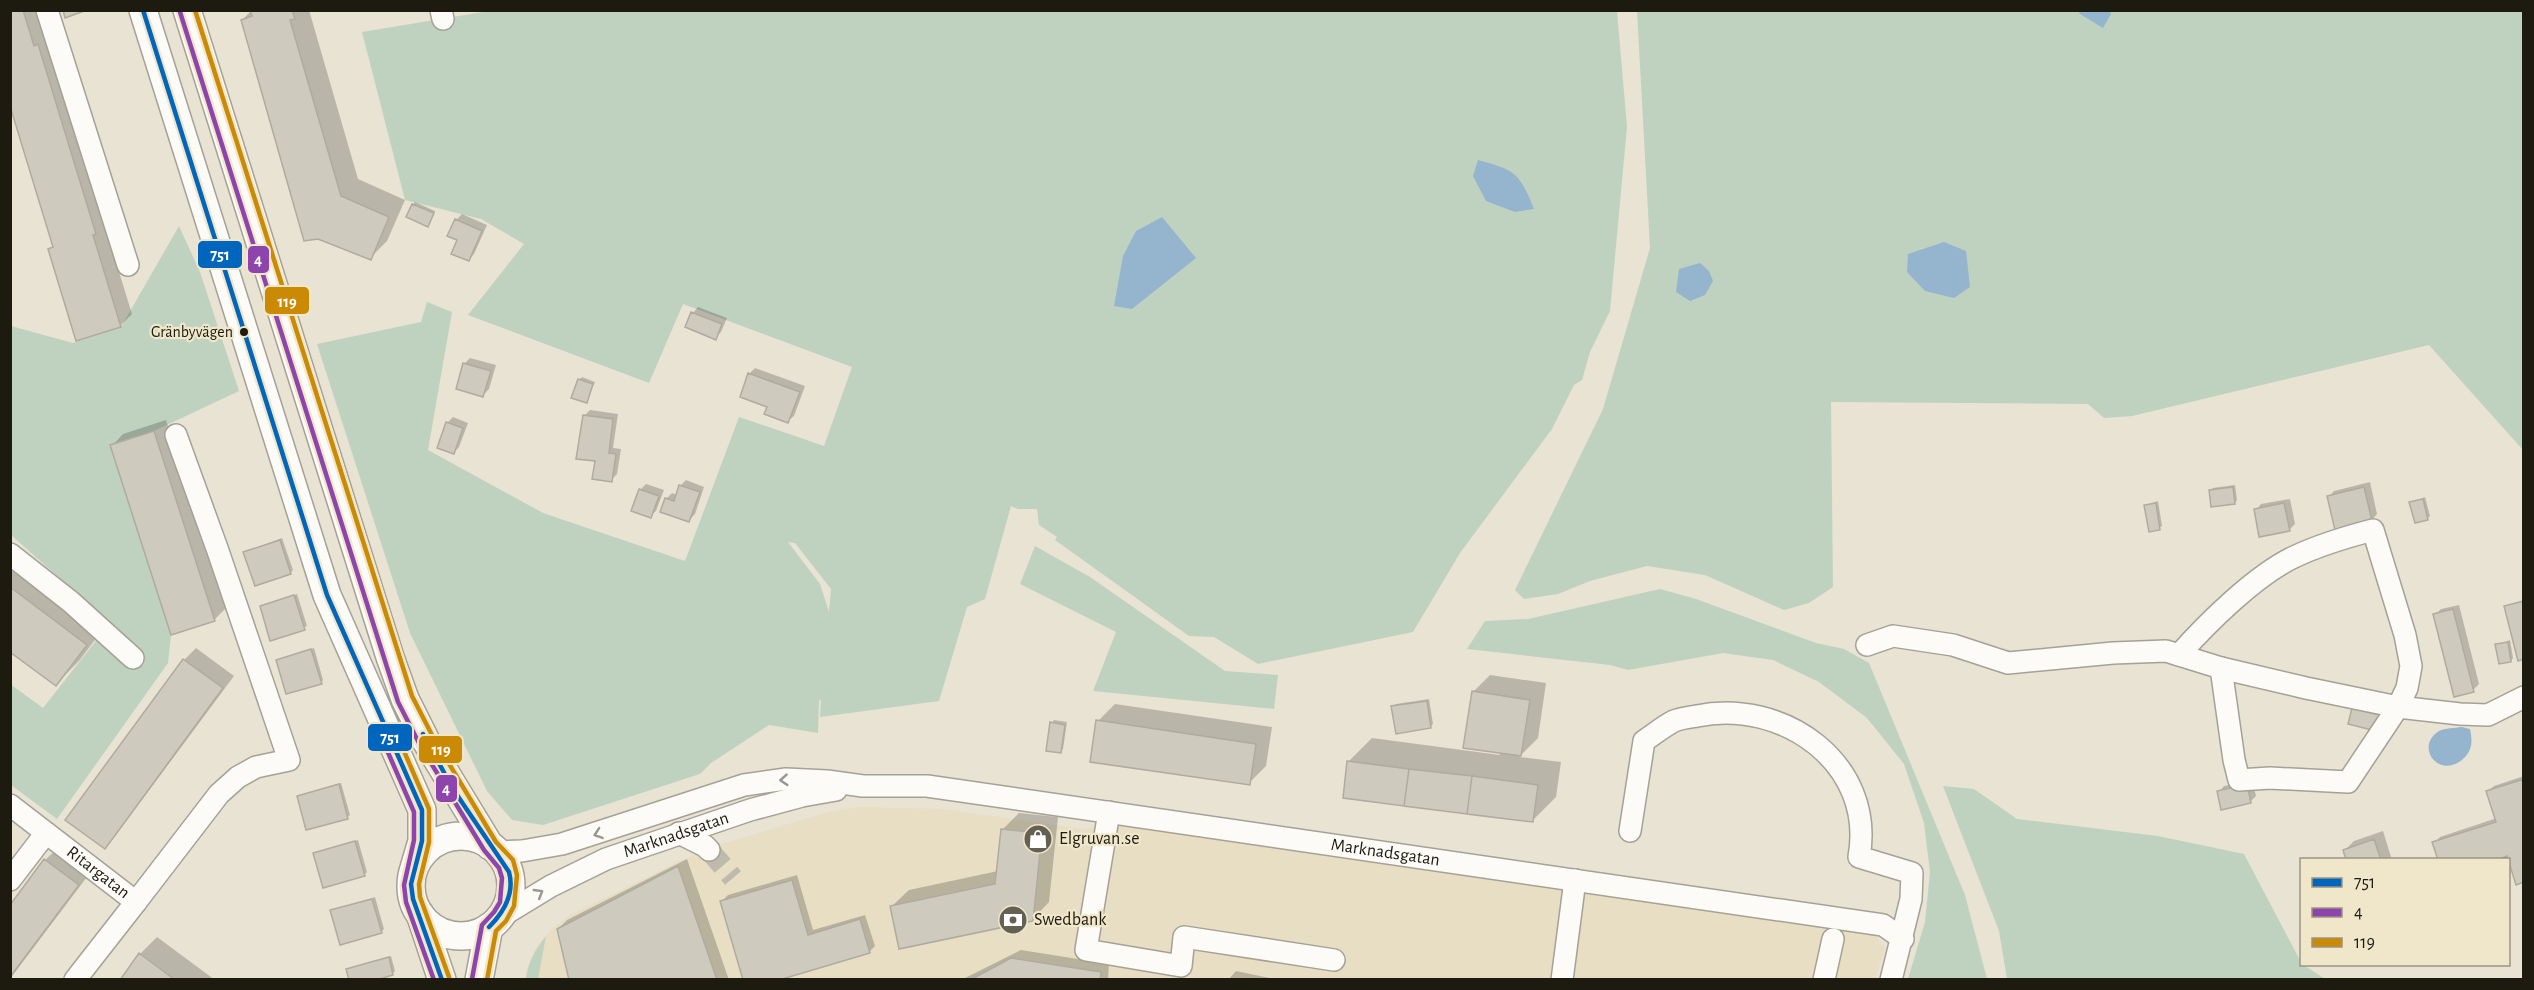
<svg xmlns="http://www.w3.org/2000/svg" width="2534" height="990" viewBox="0 0 2534 990" font-family="'Alegreya Sans',sans-serif">
<style>
.built{fill:#e7dec4}
.green{fill:#bfd2c0;fill-rule:evenodd}
.water{fill:#95b4ce}
.shadow{fill:#0003}
.building{fill:#cecabd;stroke:#afab9f;stroke-width:1.5}
.lines{fill:none;stroke-linecap:round;stroke-linejoin:round}
.minor-tunnel{stroke:#bfbbac;stroke-width:21;stroke-dasharray:21 10;stroke-linecap:butt}
.minor-casing{stroke:#a5a195;stroke-width:24}
.major-casing{stroke:#a5a195;stroke-width:30}
.minor{stroke:#fcfbf8;stroke-width:21}
.major{stroke:#fcfbf8;stroke-width:27}
.bus-1-casing{stroke:#f0e7cb;stroke-width:9}
.bus-2-casing{stroke:#f0e7cb;stroke-width:9}
.bus-3-casing{stroke:#f0e7cb;stroke-width:9}
.bus-1{stroke:#0065bd;stroke-width:4.5}
.bus-2{stroke:#8e44ad;stroke-width:4.5}
.bus-3{stroke:#cb8a03;stroke-width:4.5}
.oneway{stroke:#989690}
.bus-dot{fill:#1d1a10;stroke:#f0e7cb;stroke-width:2}
.labels{text-anchor:middle;dominant-baseline:central;stroke-width:4.5;stroke-linejoin:round;paint-order:stroke}
.bus-label{font-size:16px;fill:#1d1a10;stroke:#f0e7cb;text-anchor:end}
.street-label{font-size:18px;fill:#1d1a10;stroke:#f0e7cb}
.poi-label{font-size:18px;fill:#1d1a10;stroke:#f0e7cb;text-anchor:start}
.line-badge{stroke:#f0e7cb;stroke-width:2}
.badge-label{font-size:16px;text-anchor:middle;font-weight:bold;fill:#fff}
</style>
<rect width="100%" height="100%" fill="#e8e3d3"/>
<path class="built" d="M 859,807 L 945,809 L 1082,829 L 1119,823 L 1874,934 L 1885,948 L 1875,980 L 526,980 L 527,968 L 536,948 L 551,930 L 570,915 L 682,860 L 725,843 L 828,812 Z"/>
<path class="green" d="M 495,10 L 1617,11 L 1627,127 L 1610,311 L 1590,352 L 1582,380 L 1574,385 L 1552,429 L 1460,553 L 1413,632 L 1258,664 L 1214,637 L 1189,636 L 1055,540 L 1057,537 L 1039,525 L 1037,509 L 1018,509 L 1011,506 L 985,599 L 967,607 L 939,701 L 820,717 L 821,699 L 819,701 L 818,733 L 769,725 L 711,763 L 700,774 L 543,825 L 512,820 L 487,791 L 410,633 L 317,344 L 421,322 L 427,302 L 452,312 L 428,450 L 543,513 L 685,561 L 739,417 L 824,446 L 852,367 L 683,304 L 649,383 L 468,315 L 524,244 L 481,219 L 405,200 L 362,32 ZM 788,542 L 795,543 L 831,589 L 829,612 L 820,584 Z
M 1637,11 L 2523,11 L 2523,450 L 2429,345 L 2132,416 L 2104,418 L 2088,404 L 1831,402 L 1833,587 L 1809,603 L 1784,610 L 1705,575 L 1647,566 L 1590,581 L 1558,594 L 1524,599 L 1515,590 L 1603,409 L 1650,248 Z
M 179,226 L 200,272 L 239,391 L 154,431 L 110,445 L 171,635 L 168,663 L 57,819 L 11,785 L 10,684 L 43,708 L 110,623 L 11,535 L 11,326 L 73,343 L 121,327 Z
M 1035,546 L 1090,577 L 1225,671 L 1278,675 L 1274,709 L 1093,691 L 1116,632 L 1020,584 Z
M 1660,589 L 1696,599 L 1816,643 L 1844,649 L 1869,663 L 1965,895 L 1987,979 L 1908,979 L 1925,922 L 1930,872 L 1924,823 L 1904,764 L 1867,718 L 1819,682 L 1773,660 L 1723,653 L 1628,670 L 1610,665 L 1467,649 L 1485,621 L 1528,619 Z
M 1943,786 L 1974,789 L 2017,819 L 2158,836 L 2244,854 L 2302,964 L 2325,979 L 2007,979 L 1999,931 Z
M 546,936 L 538,979 L 526,979 C 528,962 535,950 546,936 Z"/>
<path class="water" d="M 2078,11 L 2110,11 L 2111,14 L 2103,28 L 2080,14 Z
M 1478,160 C 1515,170 1519,172 1534,209 L 1515,212 L 1486,201 L 1473,176 Z
M 1162,217 L 1196,258 L 1132,309 L 1114,306 L 1123,256 L 1136,231 Z
M 1944,242 L 1966,251 L 1970,287 L 1954,298 L 1925,291 L 1907,272 L 1908,254 Z
M 1700,263 L 1709,271 L 1713,281 L 1705,295 L 1690,301 L 1676,292 L 1679,269 Z
M 2462,727 L 2470,729 C 2472,739 2473,748 2466,756 C 2441,783 2413,747 2439,731 C 2445,728 2455,728 2462,727 Z"/>
<path class="shadow" d="M 10,10 L 38,10 L 132,314 L 120,326 L 50,250 L 54,245 Z
M 252,10 L 309,10 L 358,179 L 405,200 L 387,241 L 370,258 L 242,20 Z
M 415,202 L 435,211 L 430,223 L 413,204 Z
M 462,214 L 487,225 L 474,254 L 468,260 L 459,240 L 456,220 Z
M 698,307 L 727,318 L 721,332 L 715,338 L 693,313 Z
M 470,358 L 496,365 L 489,389 L 483,395 L 464,364 Z
M 755,368 L 805,386 L 794,416 L 788,421 L 769,406 L 749,374 Z
M 582,377 L 595,382 L 586,402 L 579,380 Z
M 590,410 L 618,414 L 613,448 L 621,449 L 617,474 L 611,480 L 596,460 L 584,416 Z
M 453,417 L 468,423 L 459,447 L 454,452 L 447,423 Z
M 166,420 L 226,608 L 214,620 L 112,446 L 123,434 Z
M 686,480 L 704,487 L 695,514 L 689,520 L 666,499 L 672,493 L 677,495 L 680,486 Z
M 2370,482 L 2377,514 L 2372,520 L 2329,497 L 2334,491 Z
M 646,484 L 664,490 L 656,511 L 650,516 L 640,490 Z
M 2235,485 L 2237,500 L 2235,503 L 2211,490 L 2213,488 Z
M 2425,497 L 2430,516 L 2428,518 L 2411,503 Z
M 2290,499 L 2295,524 L 2289,530 L 2256,510 L 2261,504 Z
M 2158,501 L 2162,526 L 2159,528 L 2145,505 Z
M 282,538 L 293,570 L 290,573 L 245,552 Z
M 10,547 L 109,621 L 79,661 L 56,684 L 10,650 Z
M 297,594 L 307,626 L 271,639 L 261,607 Z
M 2524,600 L 2524,658 L 2506,606 Z
M 2459,605 L 2479,684 L 2473,690 L 2435,615 L 2441,609 Z
M 2510,640 L 2513,658 L 2511,661 L 2497,645 Z
M 196,648 L 234,676 L 116,835 L 105,847 L 67,819 L 184,660 Z
M 314,648 L 323,680 L 321,683 L 278,660 Z
M 1490,675 L 1546,683 L 1538,738 L 1519,757 L 1561,762 L 1556,797 L 1533,820 L 1349,761 L 1372,738 L 1500,755 L 1473,692 Z
M 1429,699 L 1433,724 L 1430,727 L 1393,707 L 1396,704 Z
M 1115,704 L 1272,727 L 1266,766 L 1249,783 L 1098,721 Z
M 1054,720 L 1067,722 L 1063,749 L 1061,752 L 1052,723 Z
M 2524,776 L 2524,881 L 2508,855 L 2434,843 L 2440,837 L 2497,818 L 2488,791 L 2494,786 Z
M 2252,780 L 2256,796 L 2250,802 L 2219,792 L 2224,786 Z
M 341,783 L 350,815 L 347,817 L 298,796 Z
M 1019,813 L 1058,817 L 1049,902 L 1032,920 L 891,907 L 909,890 L 998,871 L 1002,830 Z
M 2383,831 L 2392,860 L 2348,860 L 2345,850 L 2354,841 Z
M 358,840 L 367,872 L 364,875 L 315,854 Z
M 57,849 L 90,873 L 10,979 L 10,907 L 45,860 Z
M 687,859 L 729,980 L 571,980 L 558,929 L 567,920 Z
M 797,875 L 813,930 L 865,915 L 875,946 L 869,952 L 773,980 L 722,901 L 728,895 Z
M 375,897 L 384,929 L 381,932 L 332,911 Z
M 157,937 L 215,980 L 122,980 L 140,954 Z
M 1021,950 L 1109,964 L 1108,980 L 961,980 Z
M 391,956 L 395,971 L 393,973 L 348,969 Z
M 1236,971 L 1279,980 L 1228,980 Z"/>
<path class="building" d="M 10,10 L 23,10 L 34,46 L 38,44 L 96,234 L 93,235 L 121,327 L 76,341 L 48,249 L 53,247 L 10,106 Z
M 63,10 L 87,10 L 65,18 Z
M 250,10 L 292,10 L 295,19 L 290,20 L 341,196 L 389,217 L 371,260 L 318,239 L 304,241 L 241,20 L 252,16 Z
M 412,204 L 434,213 L 428,227 L 406,217 Z
M 455,219 L 482,231 L 469,261 L 451,254 L 457,240 L 447,236 Z
M 691,312 L 722,324 L 716,340 L 685,327 Z
M 463,363 L 491,371 L 483,397 L 456,389 Z
M 748,373 L 800,392 L 788,423 L 764,414 L 767,407 L 740,397 Z
M 578,379 L 593,384 L 587,403 L 571,398 Z
M 583,415 L 613,419 L 609,453 L 616,454 L 612,482 L 592,479 L 595,461 L 576,459 Z
M 446,422 L 463,428 L 454,454 L 437,448 Z
M 154,431 L 215,621 L 171,635 L 110,445 Z
M 679,485 L 700,492 L 689,522 L 660,512 L 665,498 L 674,501 Z
M 2233,487 L 2235,504 L 2211,507 L 2209,490 Z
M 2364,487 L 2372,521 L 2335,530 L 2327,496 Z
M 639,489 L 659,496 L 651,518 L 631,511 Z
M 2423,499 L 2428,520 L 2415,523 L 2409,502 Z
M 2156,503 L 2160,530 L 2149,532 L 2144,505 Z
M 2284,503 L 2290,531 L 2259,537 L 2254,509 Z
M 280,540 L 291,574 L 255,586 L 243,552 Z
M 10,587 L 87,645 L 56,686 L 10,652 Z
M 294,595 L 305,630 L 270,641 L 260,606 Z
M 2524,601 L 2524,659 L 2518,661 L 2504,606 Z
M 2453,609 L 2474,692 L 2454,697 L 2433,614 Z
M 2508,642 L 2511,662 L 2499,664 L 2495,644 Z
M 311,649 L 322,684 L 286,694 L 276,660 Z
M 183,659 L 223,688 L 105,849 L 65,820 Z
M 1472,691 L 1530,700 L 1521,756 L 1463,748 Z
M 1427,701 L 1431,728 L 1396,734 L 1391,706 Z
M 2352,708 L 2381,715 L 2376,731 L 2348,724 Z
M 1096,720 L 1256,744 L 1250,785 L 1090,762 Z
M 1050,722 L 1065,725 L 1061,753 L 1046,751 Z
M 1347,761 L 1409,769 L 1404,806 L 1343,798 Z
M 1409,769 L 1472,776 L 1467,814 L 1404,806 Z
M 1472,776 L 1538,785 L 1533,822 L 1467,814 Z
M 2524,779 L 2524,882 L 2516,885 L 2507,856 L 2497,860 L 2438,860 L 2432,842 L 2496,822 L 2486,791 Z
M 339,784 L 348,819 L 306,830 L 297,796 Z
M 2247,784 L 2251,803 L 2221,810 L 2217,791 Z
M 1001,829 L 1042,833 L 1033,921 L 899,949 L 890,906 L 995,884 Z
M 2374,839 L 2381,860 L 2346,860 L 2343,850 Z
M 355,841 L 365,876 L 323,888 L 313,853 Z
M 44,859 L 79,885 L 10,977 L 10,905 Z
M 678,866 L 717,980 L 569,980 L 557,929 Z
M 792,880 L 808,935 L 860,919 L 870,953 L 779,980 L 743,980 L 720,901 Z
M 372,899 L 382,933 L 340,945 L 330,910 Z
M 139,953 L 175,980 L 120,980 Z
M 389,957 L 393,975 L 376,980 L 349,980 L 346,969 Z
M 1011,958 L 1101,972 L 1100,980 L 970,980 Z"/>
<g class="lines">
<path class="minor-tunnel" d="M 709,850 L 733,878"/>
<g class="minor-casing">
<g id="minor">
<path d="M 47,10 L 128,265"/>
<path d="M 441,10 L 443,19"/>
<path d="M 10,554 L 71,602 L 133,658"/>
<path d="M 1867,645 L 1893,636 L 1953,645 L 2008,663 L 2113,653 L 2166,651 L 2221,668 L 2306,688 L 2398,707 L 2460,714 L 2488,715 L 2524,697"/>
<path d="M 2179,655 C 2207,623 2256,575 2294,557 C 2319,545 2346,537 2373,530 L 2405,635 L 2411,666 L 2407,688 L 2398,707 L 2348,782 L 2270,778 L 2239,780 L 2234,760 L 2221,668"/>
<path id="s1" d="M 10,805 L 136,902 L 75,980"/>
<path d="M 1109,812 L 1086,950 L 1181,966 L 1184,937 L 1334,960"/>
<path d="M 1630,831 L 1644,741 C 1653,735 1664,726 1674,721 C 1681,718 1690,717 1697,716 C 1782,698 1876,763 1859,857 L 1912,873 L 1911,899 L 1891,980"/>
<path d="M 679,833 L 705,846 L 709,850"/>
<path id="s2" d="M 497,852 L 522,851 L 562,844 L 744,785 L 786,779 L 827,781 L 863,786 L 927,786 L 1883,925 L 1903,939"/>
<path d="M 10,880 L 46,833"/>
<path d="M 136,902 L 219,794 L 238,777 L 256,767 L 289,760 L 218,551 L 176,435"/>
<path id="s3" d="M 500,917 L 551,886 L 606,859 L 750,810 L 802,796 L 836,790"/>
<path d="M 1562,980 L 1575,880"/>
<path d="M 1824,980 L 1833,939"/>
</g>
</g>
<g class="major-casing">
<path id="major" d="M 143,10 L 327,595 L 422,810 L 422,841 L 414,868
M 187,10 L 390,657 L 405,699 L 426,741 L 490,846
M411 886a50 50 0 1 1 100 0a50 50 0 1 1-100 0Z
M 420,914 L 442,980
M 479,980 L 489,927"/>
</g>
<use href="#minor" class="minor"/>
<use href="#major" class="major"/>
<g class="bus-1-casing">
<path id="bus-1" d="M 143,10 L 327,595 L 422,810 L 422,841 L 411,884 L 413,899 L 442,980
M 423,734 L 453,789 L 509,872 C 515,894 504,912 489,927"/>
</g>
<g class="bus-2-casing">
<path id="bus-2" d="M 180,12 L 398,702 L 420,745 L 484,850 L 499,868 L 502,878 L 500,902 L 494,912 L 482,925 L 472,979
M 383,741 L 414,812 L 414,840 L 404,885 L 406,902 L 434,980"/>
</g>
<g class="bus-3-casing">
<path id="bus-3" d="M 195,10 L 412,696 L 433,737 L 496,842 L 513,860 L 517,875 L 514,906 L 506,921 L 496,931 L 487,980
M 397,735 L 429,809 L 429,842 L 419,884 L 420,897 L 449,977"/>
</g>
<use href="#bus-1" class="bus-1"/>
<use href="#bus-2" class="bus-2"/>
<use href="#bus-3" class="bus-3"/>
</g>
<defs><path id="oneway-chevron" d="M-2-3.5L2.5 0L-2 3.5" fill="none" stroke-width="1.6" stroke-linecap="round" stroke-linejoin="round" transform="scale(1.5)"/></defs>
<g class="oneway">
<use href="#oneway-chevron" transform="translate(784 780) rotate(176)"/>
<use href="#oneway-chevron" transform="translate(598 834) rotate(161)"/>
<use href="#oneway-chevron" transform="translate(539 893) rotate(-31)"/>
</g>
<defs>
<g id="shop-disc" transform="scale(1.5)"><circle r="9.5" fill="#646054" stroke="#f0e7cb"/><path d="M-5-2.5h2.3a2.7 3.5 0 0 1 5.4 0H5L5.5 6h-11ZM-1.5-2.5h3a1.5 2.3 0 0 0-3 0Z" fill="#fff"/></g>
<g id="bank-disc" transform="scale(1.5)"><circle r="9.5" fill="#646054" stroke="#f0e7cb"/><path d="M-6-4H6V4H-6ZM0-2.3a2.3 2.3 0 1 0 0 4.6a2.3 2.3 0 1 0 0-4.6Z" fill="#fff"/></g>
</defs>
<g fill-rule="evenodd">
<use href="#shop-disc" x="1038" y="839"/>
<use href="#bank-disc" x="1013" y="920"/>
</g>
<circle class="bus-dot" cx="244" cy="332" r="5"/>
<g class="labels">
<g class="bus-label">
<text x="233" y="332">Gränbyvägen</text>
</g>
<g class="street-label">
<text stroke="none"><textPath href="#s3" startOffset="195">Marknadsgatan</textPath></text>
<text stroke="none"><textPath href="#s2" startOffset="904">Marknadsgatan</textPath></text>
<text stroke="none"><textPath href="#s1" startOffset="111">Ritargatan</textPath></text>
</g>
<g class="poi-label">
<text x="1059" y="839">Elgruvan.se</text>
<text x="1034" y="920">Swedbank</text>
</g>
</g>
<g class="line-badge">
<rect x="197" y="240" width="46" height="29" rx="6" fill="#0065bd"/>
<rect x="247" y="245" width="23" height="29" rx="6" fill="#8e44ad"/>
<rect x="264" y="286" width="46" height="29" rx="6" fill="#cb8a03"/>
<rect x="367" y="723" width="46" height="29" rx="6" fill="#0065bd"/>
<rect x="418" y="735" width="45" height="29" rx="6" fill="#cb8a03"/>
<rect x="435" y="774" width="23" height="29" rx="6" fill="#8e44ad"/>
</g>
<g class="badge-label">
<text x="220" y="260">751</text>
<text x="258" y="265">4</text>
<text x="287" y="307">119</text>
<text x="390" y="743">751</text>
<text x="441" y="755">119</text>
<text x="446" y="794">4</text>
</g>
<rect width="2534" height="990" fill="none" stroke="#1d1a10" stroke-width="24"/>
<rect x="2300" y="858" width="210" height="108" fill="#f0e7cb" stroke="#9c9580" stroke-width="1.5"/>
<rect x="2312" y="878" width="30" height="9" fill="#0065bd" stroke="#9c9580" stroke-width="1.5"/>
<text x="2354" y="888" font-size="18" fill="#1d1a10">751</text>
<rect x="2312" y="908" width="30" height="9" fill="#8e44ad" stroke="#9c9580" stroke-width="1.5"/>
<text x="2354" y="918" font-size="18" fill="#1d1a10">4</text>
<rect x="2312" y="938" width="30" height="9" fill="#cb8a03" stroke="#9c9580" stroke-width="1.5"/>
<text x="2354" y="948" font-size="18" fill="#1d1a10">119</text>
</svg>
